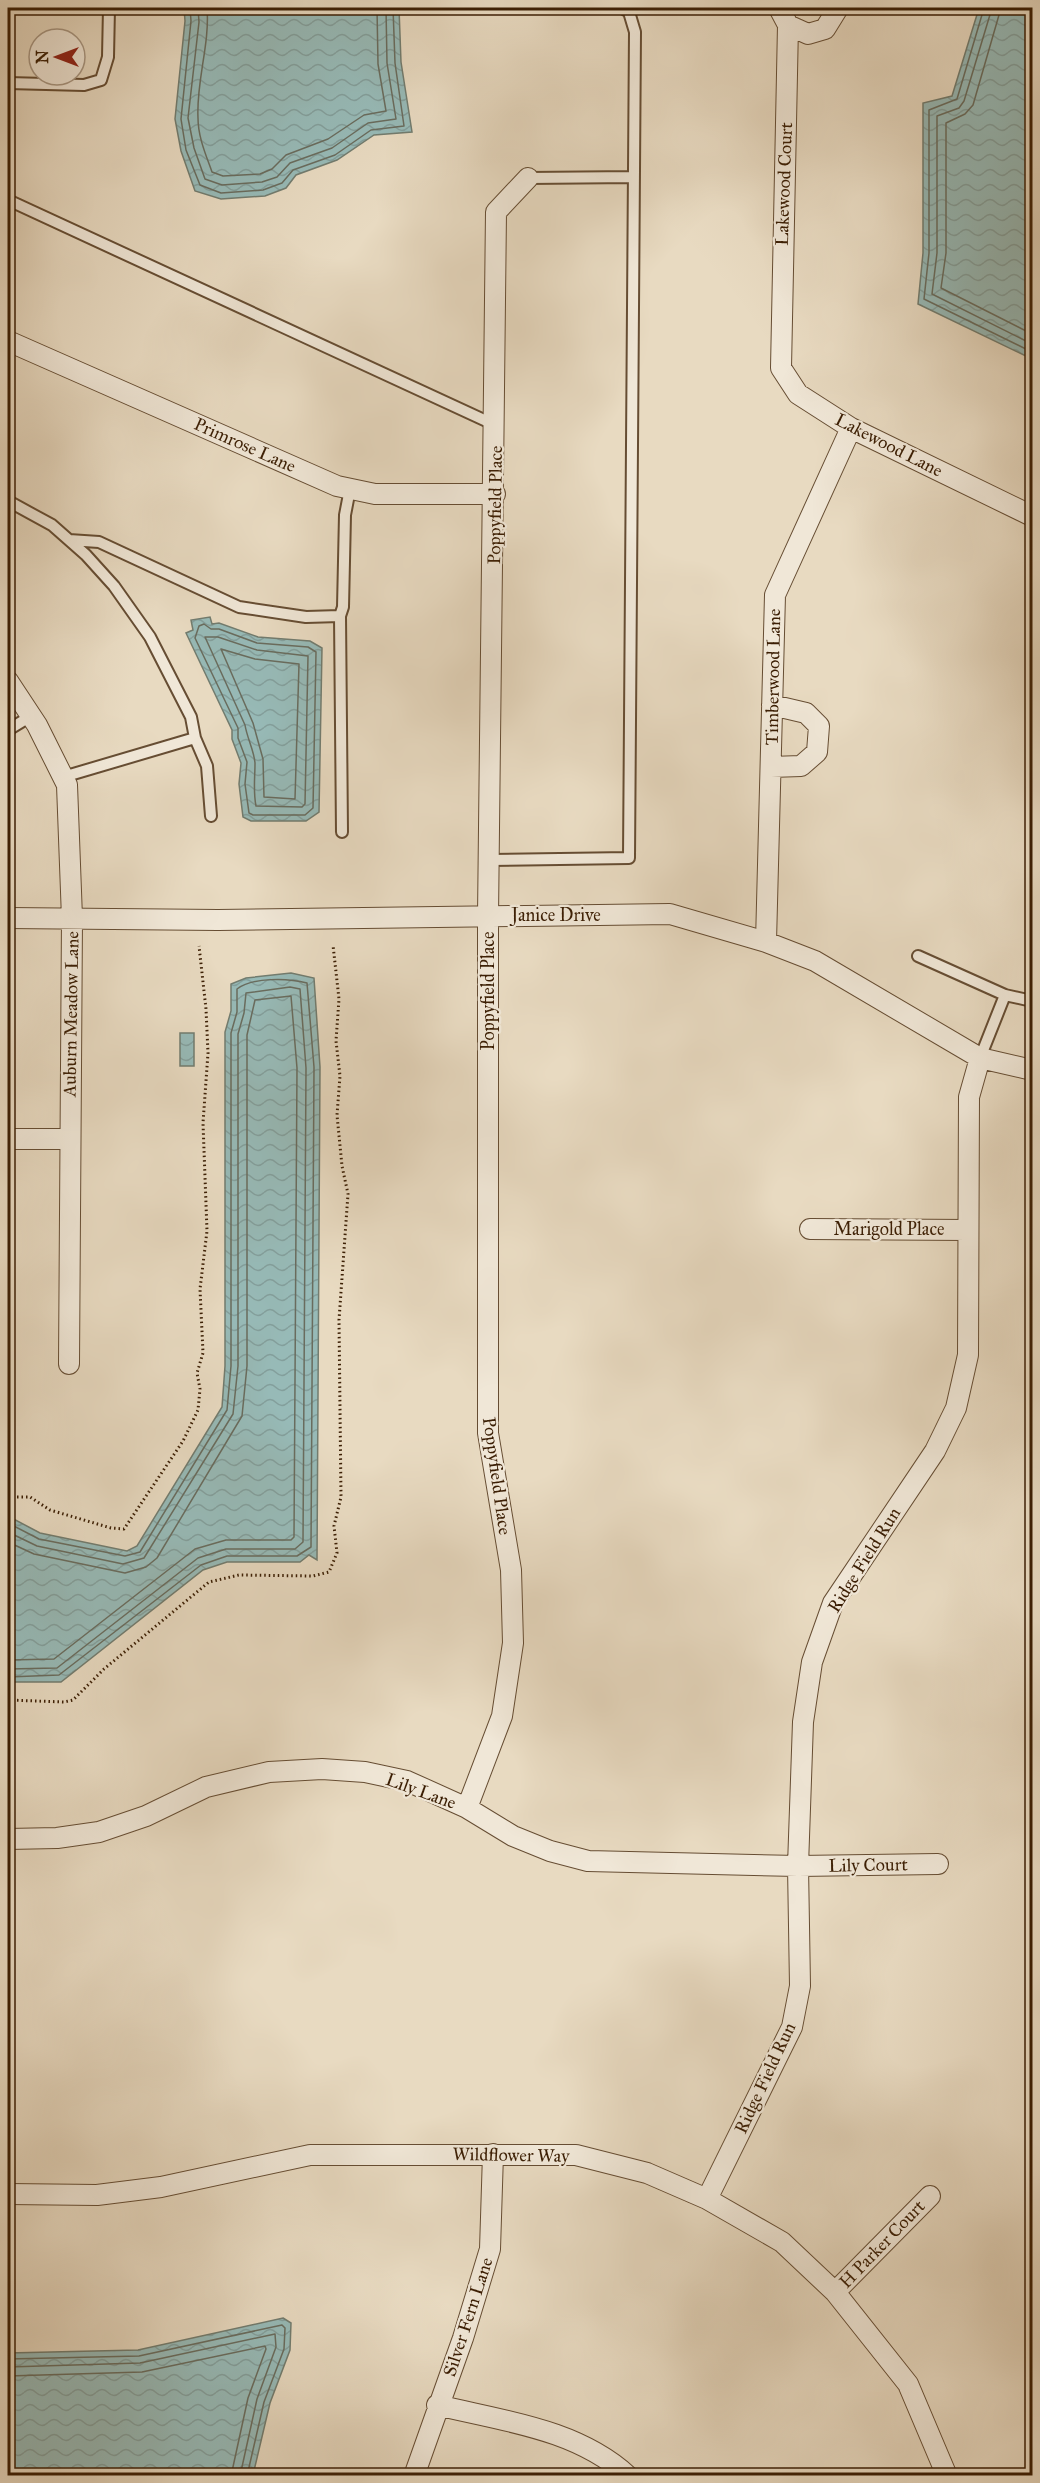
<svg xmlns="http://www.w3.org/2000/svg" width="1040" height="2483" viewBox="0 0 1040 2483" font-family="'IM FELL Great Primer',serif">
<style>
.water{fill:url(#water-waves);stroke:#727c6f;stroke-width:1.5}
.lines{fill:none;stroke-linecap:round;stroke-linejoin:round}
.shore{stroke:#696c5e;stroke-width:1.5}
.service-casing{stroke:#664d33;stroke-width:14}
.minor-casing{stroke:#664d33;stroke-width:22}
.path{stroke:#3b1e04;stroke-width:3;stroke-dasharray:1.5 3;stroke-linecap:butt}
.service{stroke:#f0e7d7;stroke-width:10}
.minor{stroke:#f0e7d7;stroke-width:20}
.labels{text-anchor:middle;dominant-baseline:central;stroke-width:4.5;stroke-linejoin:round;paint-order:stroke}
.street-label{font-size:18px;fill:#3b1e04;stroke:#f0e7d7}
</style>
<defs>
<pattern id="water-waves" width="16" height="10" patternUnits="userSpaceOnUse" patternTransform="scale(1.5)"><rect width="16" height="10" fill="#97bab7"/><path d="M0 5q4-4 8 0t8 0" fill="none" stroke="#839f9c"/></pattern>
</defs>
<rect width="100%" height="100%" fill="#e8dac1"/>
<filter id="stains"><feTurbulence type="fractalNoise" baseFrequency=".00333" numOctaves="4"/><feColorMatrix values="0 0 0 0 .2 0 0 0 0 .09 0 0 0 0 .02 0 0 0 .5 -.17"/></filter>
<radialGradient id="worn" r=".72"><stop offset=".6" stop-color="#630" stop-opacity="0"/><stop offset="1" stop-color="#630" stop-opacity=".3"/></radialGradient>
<path class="water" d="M 184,8 L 399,8 L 401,62 L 412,132 L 374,135 L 337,160 L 296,175 L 286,188 L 265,196 L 221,199 L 195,191 L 181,151 L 175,119 L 185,21 Z
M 979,8 L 1032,8 L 1032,359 L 918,304 L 923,253 L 923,103 L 952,96 Z
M 210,617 L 212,624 L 219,623 L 258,637 L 310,641 L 322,648 L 319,812 L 306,821 L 251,821 L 243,817 L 239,784 L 241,763 L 232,739 L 232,730 L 186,633 L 193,630 L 191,620 Z
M 291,973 L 314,978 L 320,1067 L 317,1560 L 309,1555 L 300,1562 L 227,1562 L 203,1570 L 61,1682 L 8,1682 L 8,1516 L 40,1533 L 127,1551 L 137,1546 L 222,1407 L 225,1366 L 225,1032 L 231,1011 L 231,984 L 246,978 Z
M 180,1033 L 194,1033 L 194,1066 L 180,1066 Z
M 283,2318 L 291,2323 L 290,2350 L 270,2403 L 253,2475 L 8,2475 L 8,2353 L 138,2350 Z"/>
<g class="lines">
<path class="shore" d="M 190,8 L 191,21 L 181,119 L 186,150 L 200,185 L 221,193 L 263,190 L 282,183 L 293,170 L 335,155 L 371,130 L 404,126 L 395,63 L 393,8
M 198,8 L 199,22 L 188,118 L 194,148 L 205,179 L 222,185 L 262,182 L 277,177 L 290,163 L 332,148 L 368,123 L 396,119 L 387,63 L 386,8
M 207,8 C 210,45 196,81 198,118 C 198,137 206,155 212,172 L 223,176 L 260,174 L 272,169 L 286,155 L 328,139 L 364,115 L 386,111 L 378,64 L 377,8
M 984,8 L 957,99 L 929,110 L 929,253 L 924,299 L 1032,352
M 992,8 L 964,101 L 959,108 L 937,116 L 937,253 L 932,294 L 1032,344
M 1001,8 L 973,105 L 965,114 L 946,123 L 946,253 L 941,288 L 1032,334
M 204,624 L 211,629 L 219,629 L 257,643 L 308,647 L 316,652 L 313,808 L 305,815 L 253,815 L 249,813 L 245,784 L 247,762 L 238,738 L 238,728 L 195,638 L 199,626 Z
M 205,637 L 218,637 L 257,650 L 308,656 L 305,804 L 302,807 L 256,806 C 253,791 255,778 255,763 C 254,750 247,738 245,725 Z
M 221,649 L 255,659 L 299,664 L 295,799 L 264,797 L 263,759 L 253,723 Z
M 8,1523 L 39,1539 L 125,1556 L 140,1552 L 227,1410 L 231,1366 L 231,1033 L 237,1012 L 237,989 C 253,977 288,978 307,983 L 314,1067 L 311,1547 L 297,1556 L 227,1556 L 201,1565 L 59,1675 L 8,1677
M 8,1532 L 37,1546 L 123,1564 L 144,1558 L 233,1414 L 238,1366 L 238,1034 L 244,1013 L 246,993 L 290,987 L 300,989 L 306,1068 L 303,1542 L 295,1549 L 226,1549 L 198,1558 L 57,1668 L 8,1669
M 8,1542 L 34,1554 L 125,1573 L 146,1567 L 157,1558 L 242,1416 L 247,1366 L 247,1035 L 255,1000 L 291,996 L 297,1068 L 294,1537 L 291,1540 L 226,1540 L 195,1549 L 54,1659 L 8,1660
M 8,2359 L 139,2356 L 282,2325 L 285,2328 L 284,2349 L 264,2402 L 247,2476
M 8,2367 L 140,2363 L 275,2334 L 276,2347 L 257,2399 L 240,2476
M 8,2376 L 142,2372 L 265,2346 L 266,2349 L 248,2398 L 231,2476"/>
<g class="service-casing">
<path id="service" d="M 8,83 L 84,85 L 101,80 L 108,57 L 109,8
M 528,178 L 634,177
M 8,200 L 495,425
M 8,501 L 52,525 L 86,555 L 114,586 L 150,637 L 191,717 L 195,738 L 207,766 L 211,816
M 69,540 L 99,542 L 239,607 L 306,617 L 340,616 L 343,607 L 345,515 L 350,489
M 340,616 L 342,832
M 8,730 L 31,716
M 63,777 L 195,738
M 489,860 L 629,858 L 635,32 L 629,12 L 622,8
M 918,956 L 1005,995 L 980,1058
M 1005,995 L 1032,1001"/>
</g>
<g class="minor-casing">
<path id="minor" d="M 779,8 L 788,25 L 781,368 L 798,394 L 851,428 L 1032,516
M 788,25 L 808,34 L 825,29 L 838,8
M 8,341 L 337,486 L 375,494 L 495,494
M 8,681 L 37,725 L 67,785 L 72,918 L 69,1364
M 771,767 L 801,766 L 817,752 L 819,726 L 806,713 L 772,705
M 8,918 L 218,920 L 670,914 L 766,942 L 815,961 L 980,1058 L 1032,1070
M 766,942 L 775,595 L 851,428
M 8,1139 L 69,1139
M 810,1229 L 968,1230
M 467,1808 L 502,1716 L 513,1643 L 511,1570 L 488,1433 L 488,916 L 496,212 L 528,178
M 8,1839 L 57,1838 L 99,1832 L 146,1816 L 206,1787 L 269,1772 L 322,1769 L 365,1772 L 407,1781 L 467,1808 L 513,1836 L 550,1851 L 588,1861 L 798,1866 L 938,1864
M 8,2194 L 97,2195 L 161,2187 L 310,2155 L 576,2155 L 647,2173 L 707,2199 L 782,2242 L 835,2292 L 908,2384 L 947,2476
M 707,2199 L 792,2027 L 800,1986 L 798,1866 L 803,1722 L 812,1662 L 833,1603 L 935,1451 L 956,1408 L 968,1355 L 969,1097 L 980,1058
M 835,2292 L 930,2196
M 437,2405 C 503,2421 577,2429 628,2476
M 414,2476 L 463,2338 L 490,2249 L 493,2154"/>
</g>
<path class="path" d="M 8,1497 L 30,1497 L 50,1510 L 111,1528 L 124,1529 L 183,1441 L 198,1410 L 200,1389 L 197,1373 L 203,1353 L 200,1289 L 207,1231 L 203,1123 L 208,1053 L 206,1009 L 199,946
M 8,1700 L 64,1702 L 73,1700 L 104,1669 L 209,1582 L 239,1575 L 313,1576 L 329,1572 L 337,1553 L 334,1526 L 341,1497 L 339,1320 L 348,1194 L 342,1166 L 337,1115 L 340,1076 L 336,1041 L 339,999 L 333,945"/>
<use href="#service" class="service"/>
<use href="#minor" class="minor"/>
</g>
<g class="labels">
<g class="street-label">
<text transform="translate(784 184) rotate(-88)">Lakewood Court</text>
<text transform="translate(245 445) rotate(24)">Primrose Lane</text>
<text transform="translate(889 445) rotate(27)">Lakewood Lane</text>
<text transform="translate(495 505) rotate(-89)">Poppyfield Place</text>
<text transform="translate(773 677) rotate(-89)">Timberwood Lane</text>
<text x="556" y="915">Janice Drive</text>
<text transform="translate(488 991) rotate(-90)">Poppyfield Place</text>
<text transform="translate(71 1014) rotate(-89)">Auburn Meadow Lane</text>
<text x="889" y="1229">Marigold Place</text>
<text transform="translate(497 1476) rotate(82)">Poppyfield Place</text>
<text transform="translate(864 1560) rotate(-58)">Ridge Field Run</text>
<text transform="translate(421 1791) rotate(20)">Lily Lane</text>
<text transform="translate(868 1865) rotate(-1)">Lily Court</text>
<text transform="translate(765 2078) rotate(-65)">Ridge Field Run</text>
<text transform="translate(511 2155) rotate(1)">Wildflower Way</text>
<text transform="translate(882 2244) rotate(-46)">H Parker Court</text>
<text transform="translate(468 2317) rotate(-72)">Silver Fern Lane</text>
</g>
</g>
<rect width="1040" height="2483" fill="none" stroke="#e8dac1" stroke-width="30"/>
<rect x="9" y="9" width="1022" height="2465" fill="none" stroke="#3b1e04" stroke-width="3"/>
<rect x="15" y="15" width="1010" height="2453" fill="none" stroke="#3b1e04" stroke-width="1.5"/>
<g transform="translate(57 57) rotate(270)"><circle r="28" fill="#f0e7d7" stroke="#a89783" stroke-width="1.5"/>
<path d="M0-4.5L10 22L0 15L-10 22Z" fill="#8f2418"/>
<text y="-9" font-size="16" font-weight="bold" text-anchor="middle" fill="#3b1e04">N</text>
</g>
<rect width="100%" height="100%" filter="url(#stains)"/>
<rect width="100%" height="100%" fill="url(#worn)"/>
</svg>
